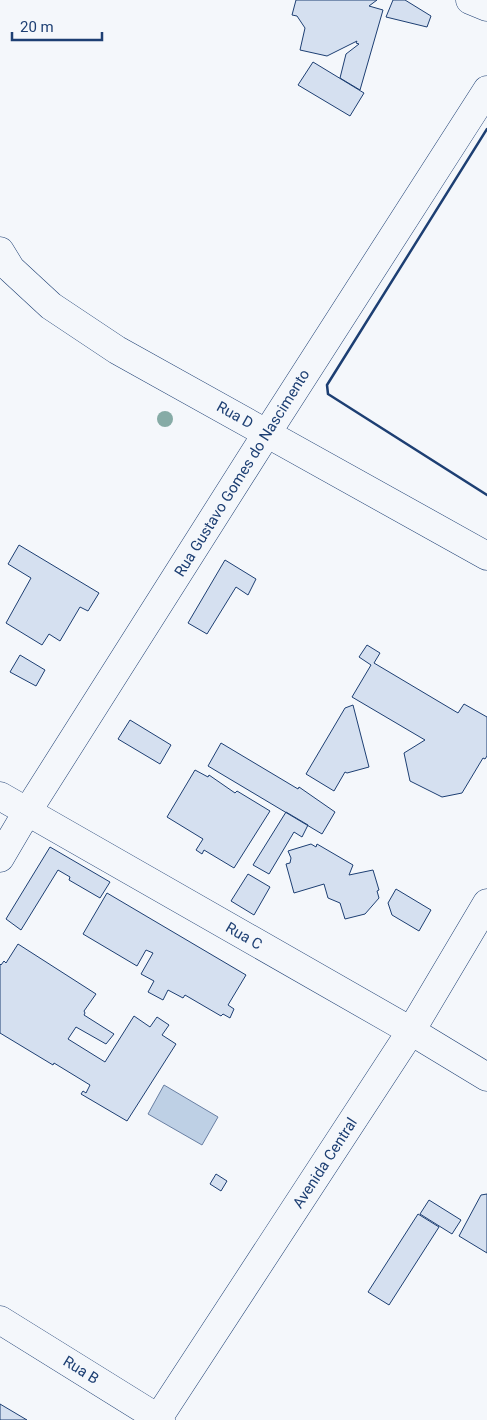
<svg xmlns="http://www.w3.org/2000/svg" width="487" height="1420" viewBox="0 0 487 1420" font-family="Roboto,sans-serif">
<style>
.water{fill:#bed0e5;stroke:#687fa3}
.building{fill:#d5e0f0;stroke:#1d3f73}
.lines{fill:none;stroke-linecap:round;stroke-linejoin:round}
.street-casing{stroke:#1d3f73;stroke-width:29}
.street{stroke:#f4f7fb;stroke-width:28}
.wall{stroke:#1d3f73;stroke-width:2.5}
.tree{fill:#86aba6}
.labels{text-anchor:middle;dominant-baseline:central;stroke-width:4;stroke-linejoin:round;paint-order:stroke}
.street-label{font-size:15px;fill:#1d3f73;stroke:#f4f7fb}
</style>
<rect width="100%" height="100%" fill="#f4f7fb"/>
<path class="water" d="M 164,1085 L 218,1117 L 202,1145 L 148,1114 Z"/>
<path class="building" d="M 296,0 L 377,0 L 369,6 L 383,10 L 360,90 L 340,78 L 346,54 L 359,44 L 356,43 L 357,41 L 327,56 L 300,50 L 305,28 L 297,16 L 292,15 Z
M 393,0 L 405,0 L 431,16 L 427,27 L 386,17 Z
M 313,62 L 364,93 L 350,116 L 298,85 Z
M 19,545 L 99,593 L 88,611 L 80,607 L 60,641 L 49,634 L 42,645 L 6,623 L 31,578 L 8,564 Z
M 225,560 L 256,579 L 248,595 L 236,587 L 207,634 L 188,623 Z
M 367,645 L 380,653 L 374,663 L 458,713 L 464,704 L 487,717 L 487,756 L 485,759 L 483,758 L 462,793 L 442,797 L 410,781 L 404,753 L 425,740 L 352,697 L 371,665 L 359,657 Z
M 20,655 L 45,670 L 36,686 L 10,672 Z
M 353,705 L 369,767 L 347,773 L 345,772 L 334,791 L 306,774 L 345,708 Z
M 130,720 L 171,745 L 160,764 L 118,739 Z
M 221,743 L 298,789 L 299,787 L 335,812 L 322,834 L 208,766 Z
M 195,770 L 208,777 L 209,775 L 235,793 L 237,791 L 270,811 L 234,868 L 204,850 L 202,854 L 196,850 L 203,839 L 167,817 Z
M 286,812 L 308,825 L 302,837 L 294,832 L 269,874 L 253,865 Z
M 311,844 L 316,847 L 317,844 L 353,865 L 349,875 L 373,870 L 379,890 L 377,891 L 379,898 L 365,914 L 345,919 L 340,903 L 328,898 L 324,884 L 294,893 L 286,864 L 290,863 L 291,858 L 288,851 Z
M 50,847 L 110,882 L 100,898 L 69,880 L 70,877 L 58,870 L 21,930 L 6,919 Z
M 248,874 L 270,887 L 254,915 L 231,901 Z
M 396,889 L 431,910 L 419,931 L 392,915 L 388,903 Z
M 107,893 L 246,975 L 228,1005 L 234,1009 L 230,1018 L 223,1014 L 221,1016 L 185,995 L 183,998 L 168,990 L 163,1000 L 148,992 L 154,981 L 141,974 L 153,953 L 146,950 L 137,966 L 83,934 Z
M 18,944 L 96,994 L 84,1011 L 85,1013 L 84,1015 L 114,1034 L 106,1044 L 76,1027 L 68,1039 L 105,1062 L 134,1016 L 150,1027 L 157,1017 L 169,1025 L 162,1035 L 176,1044 L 127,1121 L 81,1094 L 83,1091 L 86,1093 L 90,1085 L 54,1063 L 53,1065 L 0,1033 L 0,964 L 1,965 L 4,961 L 6,963 Z
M 216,1174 L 227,1181 L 221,1191 L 210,1184 Z
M 487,1194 L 487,1253 L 459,1236 L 481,1195 Z
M 429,1200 L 461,1220 L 452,1234 L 420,1214 Z
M 418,1214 L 439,1227 L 389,1305 L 368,1292 Z
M 0,1404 L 27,1420 L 0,1420 Z"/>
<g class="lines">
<g class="street-casing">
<path id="street" d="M 470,0 L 487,7
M 0,251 L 11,269 L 51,306 L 117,350 L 487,556
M 0,796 L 411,1031 L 487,1077
M 0,858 L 27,812 L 267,433 L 487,90
M 0,1320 L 161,1420
M 157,1420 L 411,1031 L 487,903"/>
</g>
<use href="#street" class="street"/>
<path class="wall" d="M 487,129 L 327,385 L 328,394 L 487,495"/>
</g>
<circle class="tree" cx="165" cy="419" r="8"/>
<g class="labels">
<g class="street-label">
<text transform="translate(235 415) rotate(29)">Rua D</text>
<text transform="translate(242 473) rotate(-58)">Rua Gustavo Gomes do Nascimento</text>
<text transform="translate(244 936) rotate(30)">Rua C</text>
<text transform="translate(325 1163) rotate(-57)">Avenida Central</text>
<text transform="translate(81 1370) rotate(32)">Rua B</text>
</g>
</g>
<path d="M12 32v8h90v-8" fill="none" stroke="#1d3f73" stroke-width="2.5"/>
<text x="20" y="32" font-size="15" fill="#1d3f73" stroke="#f4f7fb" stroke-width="4" paint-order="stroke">20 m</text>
</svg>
